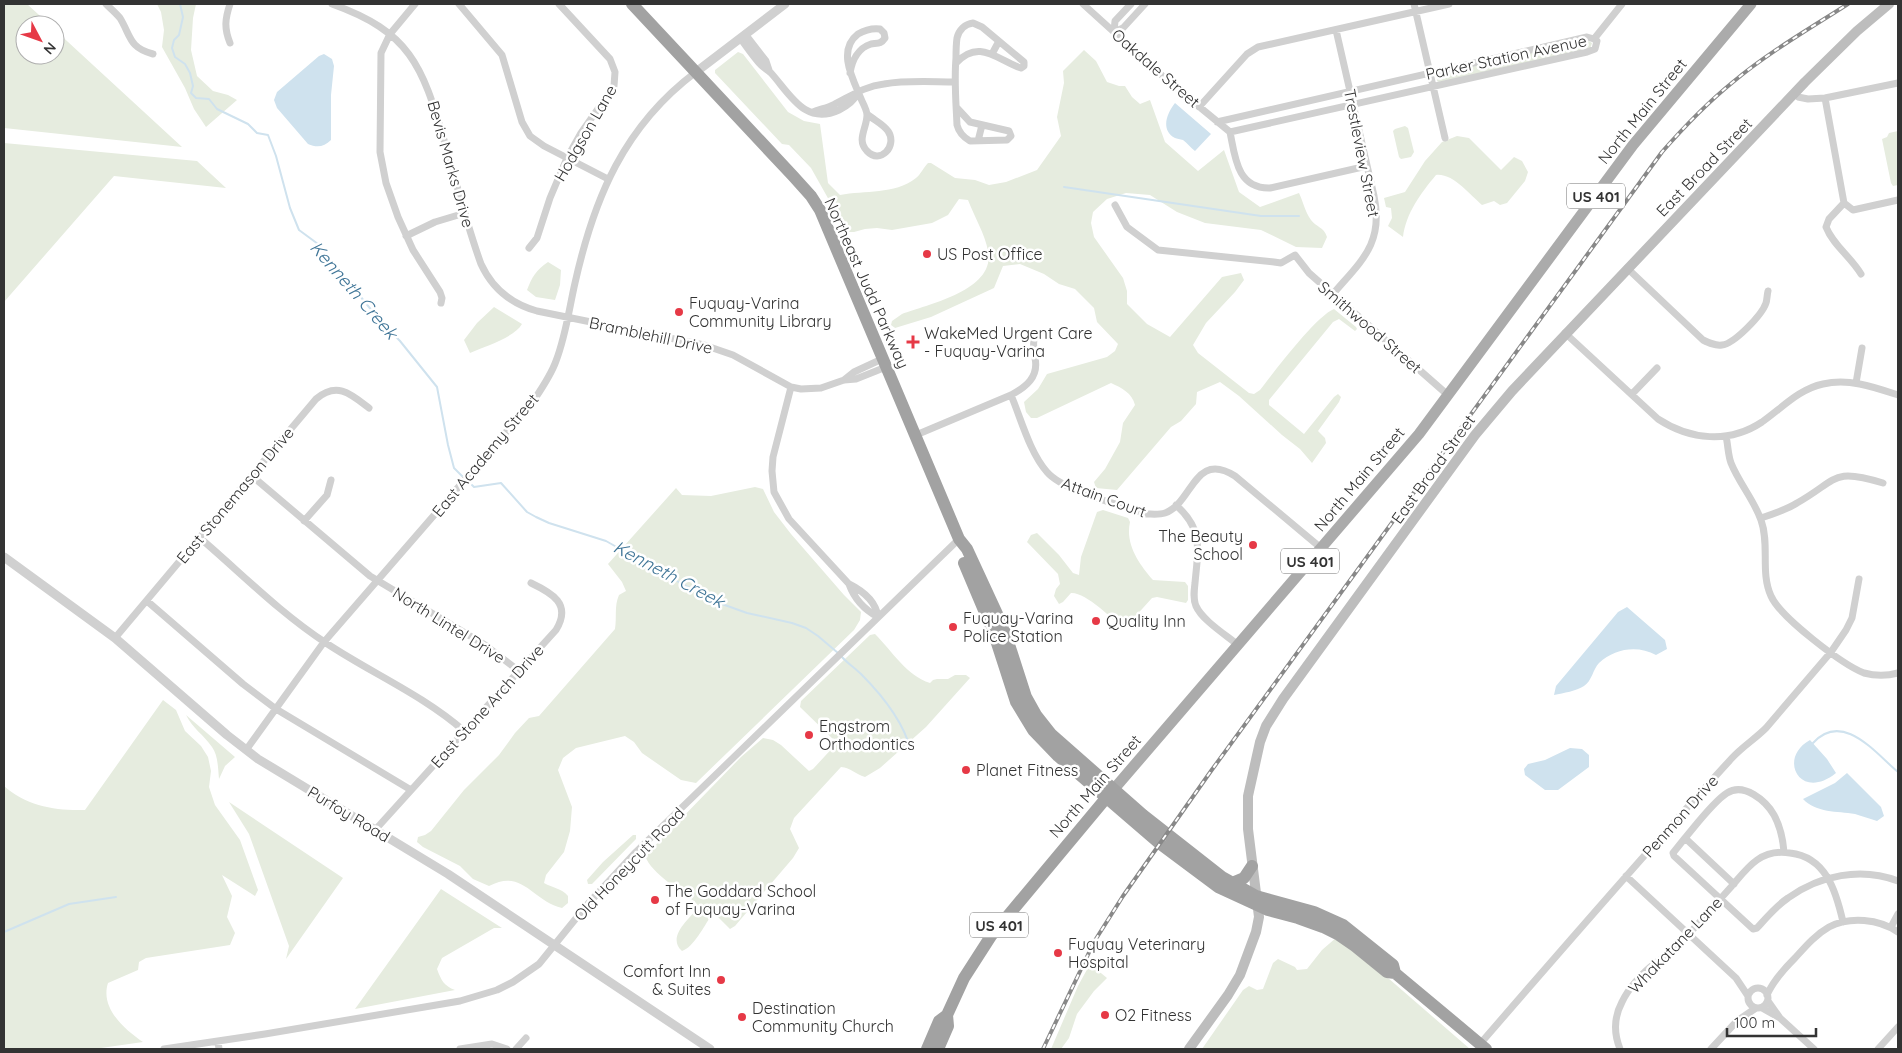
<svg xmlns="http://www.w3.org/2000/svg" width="1902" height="1053" viewBox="0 0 1902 1053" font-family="Quicksand,sans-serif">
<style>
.green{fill:#e6ecdf}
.water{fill:#cfe2ee}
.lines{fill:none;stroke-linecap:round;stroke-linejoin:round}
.stream{stroke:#cfe2ee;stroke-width:2}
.minor{stroke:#d0d0d0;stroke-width:7}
.tertiary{stroke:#d0d0d0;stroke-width:9}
.secondary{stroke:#bdbdbd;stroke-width:10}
.primary{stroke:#ababab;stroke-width:11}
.trunk{stroke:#a2a2a2;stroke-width:12}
.rail-casing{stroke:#888;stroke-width:4}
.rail{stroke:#fff;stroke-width:2;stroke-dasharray:5.5;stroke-linecap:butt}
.poi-dot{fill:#e63946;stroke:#fff;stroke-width:2}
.labels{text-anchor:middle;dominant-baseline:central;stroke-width:5;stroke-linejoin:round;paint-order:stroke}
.shield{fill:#fff;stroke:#707070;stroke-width:1}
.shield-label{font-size:15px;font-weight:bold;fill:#333}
.street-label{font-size:16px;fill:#333;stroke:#fff}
.poi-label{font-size:16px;fill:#333;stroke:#fff;text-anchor:start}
.water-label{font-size:18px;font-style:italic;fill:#3f7597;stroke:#fff}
</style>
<rect width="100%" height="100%" fill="#fff"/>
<path class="green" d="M 4,4 L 27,4 L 50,25 L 25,25 L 25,55 L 55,55 L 55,30 L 182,147 L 4,128 Z
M 157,4 L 196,4 L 193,18 L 191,50 L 197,76 L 213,91 L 228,95 L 237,100 L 206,127 L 194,109 L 185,88 L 162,47 L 164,30 L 161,12 Z
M 1587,40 L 1592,43 L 1590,49 L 1439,82 L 1437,81 L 1438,74 Z
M 1084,50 L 1096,61 L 1107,82 L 1119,86 L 1125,86 L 1132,97 L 1140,104 L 1150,100 L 1165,142 L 1198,171 L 1224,150 L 1239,192 L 1260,207 L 1299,193 C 1303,201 1305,212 1311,220 C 1316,227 1324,227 1327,237 L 1322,248 L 1296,247 L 1261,230 L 1205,223 L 1177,212 L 1150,195 L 1126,193 L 1107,199 L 1093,212 L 1091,223 L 1094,237 L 1123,278 L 1127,291 L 1127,304 L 1147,324 L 1170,337 L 1222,277 L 1241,273 L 1244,280 L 1235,292 L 1206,323 L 1193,345 L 1198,353 L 1249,393 L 1254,394 L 1260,390 C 1274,372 1316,316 1334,309 L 1356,327 L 1357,329 L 1355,331 L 1339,319 L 1333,322 L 1269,400 L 1269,405 L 1304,434 L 1334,397 L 1338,394 L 1341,397 L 1339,402 L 1318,431 L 1325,438 L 1326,443 L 1312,463 L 1300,449 L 1282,435 L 1239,396 L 1220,382 L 1197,392 L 1196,404 L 1181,421 L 1171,427 L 1117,490 L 1096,488 L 1094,482 L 1105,469 L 1120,442 L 1123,423 L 1135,405 C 1132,393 1122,388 1111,383 L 1037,418 L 1031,418 L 1026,412 L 1024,402 L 1038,389 L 1047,374 L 1107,357 L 1115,351 L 1118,344 L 1097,322 L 1094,308 L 1075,289 L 1059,284 L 1044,274 L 1020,264 L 1003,266 L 994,288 L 931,317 L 895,328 L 891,325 L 892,321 L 902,314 C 929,304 996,290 988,251 C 985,234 974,216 968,200 L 959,199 L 948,215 L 932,223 L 892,230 L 877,228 L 865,229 L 854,232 L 847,232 L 811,168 L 789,145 L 782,144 L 715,73 L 715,70 L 738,52 L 743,54 L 788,112 L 804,121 L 820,124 L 828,183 L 840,195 C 865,190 894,195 916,178 C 921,174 923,168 928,163 L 931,163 L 955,178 L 975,180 L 989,185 L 1006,182 L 1037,170 L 1061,136 L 1057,117 L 1064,83 L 1063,71 Z
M 1405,126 L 1408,128 L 1414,152 L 1411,157 L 1401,159 L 1399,157 L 1393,131 L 1395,129 Z
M 1898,131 L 1898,185 L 1893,186 L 1891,183 L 1882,139 L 1887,137 L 1889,133 Z
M 1457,136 L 1469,138 L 1501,170 L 1514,157 L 1522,161 L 1528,172 L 1525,181 L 1507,203 L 1500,205 L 1494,201 L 1482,205 C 1470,195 1453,173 1436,175 C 1421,193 1406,213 1403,237 L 1388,226 L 1392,218 L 1391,208 L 1386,207 L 1384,198 L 1405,192 L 1425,161 L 1442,142 Z
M 4,143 L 197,161 L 226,188 L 114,176 L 4,302 Z
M 548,262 L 561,270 L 560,285 L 555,300 L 536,297 L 527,290 C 532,277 536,270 548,262 Z
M 494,307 L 522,324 C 514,338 485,346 470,353 L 464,340 L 477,323 Z
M 755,487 L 763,489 L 774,512 L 791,534 L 844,595 L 861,612 L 860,620 L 854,630 L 696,783 L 681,780 L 642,753 L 634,742 L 625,736 L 576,748 L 563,758 L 558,770 L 572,807 L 570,831 L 564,852 L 546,875 L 544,883 C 553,888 561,888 568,896 L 568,903 L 562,908 C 532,901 523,868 489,886 L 473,879 L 460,866 L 423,847 L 417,842 L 418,837 L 425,835 L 431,831 L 464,790 L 499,755 L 515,733 L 529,718 L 539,716 L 615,629 C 617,617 614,606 619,595 L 626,591 L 622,582 L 608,564 L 676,488 L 682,495 L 711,496 Z
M 1103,510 L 1128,518 L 1130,522 C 1125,544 1139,564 1153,580 L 1185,582 L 1188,586 L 1188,600 L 1186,603 L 1157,597 L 1152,598 L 1124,629 C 1112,619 1086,592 1071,593 L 1063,602 L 1059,604 L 1054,596 L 1056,589 L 1060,584 L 1058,574 L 1027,542 L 1031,535 L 1037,533 L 1059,555 L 1073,573 L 1079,575 L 1081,557 L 1097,512 Z
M 875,634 C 892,651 907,676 930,683 L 933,680 L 937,679 L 948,679 L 955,675 L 966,675 L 970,678 L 926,727 L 880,768 L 865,777 C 855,774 851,768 841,767 L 794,818 L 790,829 L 799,848 L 793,858 L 735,926 L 730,929 L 716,915 L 711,916 C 704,926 694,947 682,951 C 666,937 690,918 698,908 L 695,902 C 680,890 652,874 645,856 L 741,757 L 763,738 L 773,740 L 781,745 L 809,771 L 813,769 L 837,743 L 800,707 L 801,701 L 870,635 Z
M 163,700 L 176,710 L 185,731 L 201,746 L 208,757 L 211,771 L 209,787 L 215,805 L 240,840 L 258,890 L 255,896 L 222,875 L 232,896 L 227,917 L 235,933 L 230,945 L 146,958 L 139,962 L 138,970 L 108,983 C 100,1008 124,1029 143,1042 L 94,1049 L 4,1049 L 4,786 C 26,806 56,811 85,810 Z
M 186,715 L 235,757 L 225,766 L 219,779 C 218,768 218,755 212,747 C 203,734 193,729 186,715 Z
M 229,802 L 343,878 L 286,959 L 289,946 L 249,834 Z
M 633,835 L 636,835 L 636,839 L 592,884 L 588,884 L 587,880 L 603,862 Z
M 441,889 L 502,928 L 494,928 L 442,958 L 437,969 C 441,980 444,986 455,990 L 355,1009 Z
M 1337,937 L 1373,965 L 1470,1049 L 1202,1049 L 1243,990 L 1249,986 L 1257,990 L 1263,989 L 1273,963 L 1278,959 L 1295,967 L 1297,970 L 1307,969 L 1322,950 Z
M 1090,964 L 1107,978 L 1094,991 L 1077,1014 L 1069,1038 L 1061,1049 L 1051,1049 L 1078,986 Z"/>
<path class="water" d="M 324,54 L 332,59 L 334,66 L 331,95 L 331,140 C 324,147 317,148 308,144 L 277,108 L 274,100 L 277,92 L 319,56 Z
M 1175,103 L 1211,134 L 1195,151 C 1191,148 1187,143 1183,140 C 1180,139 1177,139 1175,138 C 1160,130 1167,113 1175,103 Z
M 1627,607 L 1665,640 L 1667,649 L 1656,655 C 1638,645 1615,648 1599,663 C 1593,669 1592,681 1584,686 C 1576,691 1564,693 1554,695 L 1556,686 L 1618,612 Z
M 1810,740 L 1827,759 L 1836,773 C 1800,802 1777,758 1810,740 Z
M 1570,748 L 1582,749 L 1589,755 L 1589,767 L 1558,790 L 1545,790 L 1525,775 L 1524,769 L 1528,764 L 1545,760 Z
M 1847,773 L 1881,807 L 1884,816 L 1877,821 C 1870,819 1862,816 1855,814 C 1837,811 1816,813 1803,799 L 1835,783 Z"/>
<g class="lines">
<path class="stream" d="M 180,4 L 183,17 L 179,35 L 174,40 L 172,48 L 175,57 L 185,64 L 190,73 L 193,86 L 191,93 L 196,98 L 209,99 L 217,109 L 248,124 L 257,133 L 268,135 L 276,156 L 290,208 L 299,230 L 318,244 L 377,317 L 400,341 L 437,387 L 448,445 L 454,468 L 462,476
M 1064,187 L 1261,216 L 1299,216
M 472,485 L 474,487 L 501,483 L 527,512 L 536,517 L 549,523 L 606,541 L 684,585 L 722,604 L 747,613 L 792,623 L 806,628 L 818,636 L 838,653
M 841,656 C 847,663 855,668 861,674 C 882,695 904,723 911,751
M 1813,743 C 1843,710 1876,754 1898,772
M 4,932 L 69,904 L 116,897"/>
<path class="minor" d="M 106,4 C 110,8 116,13 120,18 C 131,36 129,48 153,54
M 230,4 C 225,19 224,28 230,43
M 332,4 C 410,32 422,65 444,140 C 456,181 466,223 481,264 C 492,288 512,304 537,311 L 704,345 L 733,355 L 791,387 L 801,389 L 821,388 L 844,380 L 856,379 L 886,367
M 415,4 L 390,34 L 381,53 L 380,152 L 386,183 L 398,217 L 413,250 L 440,292 L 442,298 L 441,303
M 459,4 L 502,55 L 522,122 L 530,136 L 544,146 L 608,179
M 1083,4 L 1168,81 L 1230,132
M 1131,4 L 1115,21 L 1114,32 L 1123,28 L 1145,4
M 1414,4 L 1445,138
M 745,34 L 766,61 L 769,70
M 740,38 C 746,46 752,55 759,63 C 762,67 767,69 771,73 C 790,94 805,126 839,110 C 847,106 854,101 859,92
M 1594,39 L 1622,4
M 992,54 L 999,41
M 956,63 C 978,40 994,57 1018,67 L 1021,68 L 1024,66 L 1024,62 L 982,27 L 973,23 C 965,24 959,30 957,38 C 956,45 956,52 956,58 C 954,81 956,102 957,125 C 959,133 963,137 970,141 L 1007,140 L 1011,136 L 1009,131 L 970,122 L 957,108
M 850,73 C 852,61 858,48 871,44 C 878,43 881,44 885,38 L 884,33 L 880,29 C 872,28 865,30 858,34 C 836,51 854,81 862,101 C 864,105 867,111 867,115 C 867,128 856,140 867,151 C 880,165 898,146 888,131 C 883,124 874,120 867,114
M 1795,93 L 1798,97 L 1808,99 L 1825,98 L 1898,83
M 1825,98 L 1844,203
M 1199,107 L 1247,54 L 1258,47 L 1449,4
M 813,112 C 820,109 828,108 835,104 C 851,96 865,86 884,84 C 907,80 932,82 955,82
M 1217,122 L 1587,37 L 1594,39
M 1230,132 L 1587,52 L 1595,49 L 1597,41 L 1594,39
M 1230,132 C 1235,157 1237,189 1270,188 L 1367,166
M 978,141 L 982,125
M 1844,203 L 1829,219 L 1826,227 C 1833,245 1851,257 1861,274
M 1844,203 L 1853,210 L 1898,200
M 1115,205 L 1127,227 L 1158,250 L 1274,262 L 1281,263 L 1295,255 L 1309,273 L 1449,396
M 406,236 L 435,222 L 465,213
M 529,248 L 537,238 L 550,198 L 567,158 L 581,133 L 614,86 L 615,72 L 610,59 L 559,4
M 1627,268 L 1703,340 C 1709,343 1715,346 1722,345 C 1734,344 1762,315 1766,303 C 1767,300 1767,295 1768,291
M 1333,294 C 1361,261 1384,244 1374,196 L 1336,30
M 1565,333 L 1658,419 C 1690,440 1729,444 1762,422 C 1782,408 1799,389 1823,384 C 1849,378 1874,387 1898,395
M 844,380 L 854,372 L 882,359
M 1856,383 L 1862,348
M 791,387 L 773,457 L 772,471 L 774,492 L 789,519 L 849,584 C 863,591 876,602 878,617
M 1632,394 L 1657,368
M 1011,395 C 1021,419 1030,453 1047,472 C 1063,491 1121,505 1146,514 C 1152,514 1159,515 1165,513 C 1193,503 1194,450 1235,476 L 1321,548
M 916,435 L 1011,395 C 1026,387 1039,377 1035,358 C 1034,349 1032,343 1035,334
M 1726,436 C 1728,445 1728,455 1731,463 C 1739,483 1754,500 1761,520 C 1770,545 1760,572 1771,596 C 1780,617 1843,665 1864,673 C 1875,676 1887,676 1898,673
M 252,476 L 370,576 L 485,645 L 519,671
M 1176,505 C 1204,530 1198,549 1195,583 C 1194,591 1193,599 1196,606 C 1202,620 1226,635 1238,645
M 1761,518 C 1773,514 1786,510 1797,503 C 1838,480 1831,467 1883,483
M 304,521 L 327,495 L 331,480
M 200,538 C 241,573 280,613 326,643 C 371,673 423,695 464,731
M 849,584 C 854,598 865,610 878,617
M 147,601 L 243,684 L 276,709 L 411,790
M 115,638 L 316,399 C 337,381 351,394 369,408
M 246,750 L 324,642 L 534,400 C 542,388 551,375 556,361 C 566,335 569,309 575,283 C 594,198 624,126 696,72
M 376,829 L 556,630 C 572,604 552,593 531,583
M 1685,838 L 1673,853 L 1674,856 L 1753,929 L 1757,928 C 1767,917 1776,906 1788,898 C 1820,875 1861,867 1898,881
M 1626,876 L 1736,978 L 1748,996
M 1734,884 L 1685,838 C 1696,825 1714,801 1727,793 C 1744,782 1766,801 1774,815 C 1780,826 1783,840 1784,852
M 1891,927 L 1898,914
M1748 998a10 10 0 1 1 20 0a10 10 0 1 1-20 0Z
M 1767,995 C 1773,981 1784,969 1795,958 C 1805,947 1815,935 1829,927 C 1850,916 1879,919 1898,932
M 1768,1001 L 1780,1018 L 1814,1049
M 1762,1008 L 1780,1018
M 218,1041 L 219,1049
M 1480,1044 C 1563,948 1646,852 1732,758 C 1742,747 1755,739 1766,728 L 1831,652 L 1846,630 L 1852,618 L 1859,579
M 164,1049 L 265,1034 L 460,1001 L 497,990 L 513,982 L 539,964 L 586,906 L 636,852 L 959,539
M 460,1049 L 492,1044 L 507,1049
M 516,1049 L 526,1038
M 1620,1049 C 1614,1034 1614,1017 1622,1002 C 1628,989 1642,973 1654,964 C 1661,959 1669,955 1675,949 C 1694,929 1712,908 1731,887 C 1739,878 1747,867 1757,860 C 1767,853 1778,851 1790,853 C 1826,857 1836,891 1843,922
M 1711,1049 L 1737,1021 L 1756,1008
M 1878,1049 L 1898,1027"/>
<path class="tertiary" d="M 696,72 L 785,4
M 4,557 L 115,638 L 227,735 L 258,759 L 448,874 L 710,1049"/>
<path class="secondary" d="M 1189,1049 L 1228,995 L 1240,975 L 1256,932 L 1259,917 L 1248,829 L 1248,796 L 1260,742 L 1266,726 L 1283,699 L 1475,435 L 1512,391 L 1805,82 L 1857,31 L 1889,4"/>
<path class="primary" d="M 1114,789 L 1419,434 L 1633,145 L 1751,4"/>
<path class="trunk" d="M 632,4 L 793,176 L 811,196 L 820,210 L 959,539 L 967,549 L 1004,629 L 1026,697 L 1036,715 L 1051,734 L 1143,815 L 1222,877 L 1256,896 L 1314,912 L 1343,925 L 1393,965 L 1395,973 L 1486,1049
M 964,563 L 994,634 L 1016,702 L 1033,730 L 1058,756 L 1159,843 L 1218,887 L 1268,910 L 1298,918 L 1323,927 L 1339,935 L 1355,946 L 1387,972 L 1395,973
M 1232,883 L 1244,878 L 1252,866
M 927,1049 L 939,1021 L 947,1015 L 964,978 L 991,936 L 1112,791
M 938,1049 L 948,1026 L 947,1015"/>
<g class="rail-casing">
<path id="rail" d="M 1043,1049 L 1094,942 L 1123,896 L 1211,771 L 1662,152 C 1684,127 1707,103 1733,82 C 1769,52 1809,29 1848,4"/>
</g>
<use href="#rail" class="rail"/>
</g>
<g class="poi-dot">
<circle cx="927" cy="254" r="5"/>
<circle cx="679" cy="312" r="5"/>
<path d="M910.5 334.5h5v5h5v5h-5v5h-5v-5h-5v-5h5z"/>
<circle cx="1253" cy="545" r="5"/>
<circle cx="1096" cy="621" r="5"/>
<circle cx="953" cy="627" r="5"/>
<circle cx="809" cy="735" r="5"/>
<circle cx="966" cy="770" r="5"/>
<circle cx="655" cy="900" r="5"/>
<circle cx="1058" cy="953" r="5"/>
<circle cx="721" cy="980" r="5"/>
<circle cx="1105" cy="1015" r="5"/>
<circle cx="742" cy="1017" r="5"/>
</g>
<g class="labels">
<g class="shield">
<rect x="1567" y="183.5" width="58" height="25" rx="4"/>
<rect x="1281" y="548.5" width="58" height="25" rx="4"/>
<rect x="970" y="912.5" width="58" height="25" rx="4"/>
</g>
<g class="shield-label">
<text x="1596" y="196">US 401</text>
<text x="1310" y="561">US 401</text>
<text x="999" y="925">US 401</text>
</g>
<g class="street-label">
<text transform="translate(1506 57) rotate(-12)">Parker Station Avenue</text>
<text transform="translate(1156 68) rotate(41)">Oakdale Street</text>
<text transform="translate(1642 111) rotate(-51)">North Main Street</text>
<text transform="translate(585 133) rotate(-60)">Hodgson Lane</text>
<text transform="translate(1362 153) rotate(79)">Trestleview Street</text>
<text transform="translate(451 164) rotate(74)">Bevis Marks Drive</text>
<text transform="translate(1704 167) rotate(-46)">East Broad Street</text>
<text transform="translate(867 283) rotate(66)">Northeast Judd Parkway</text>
<text transform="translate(1370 327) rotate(41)">Smithwood Street</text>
<text transform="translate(651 335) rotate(12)">Bramblehill Drive</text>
<text transform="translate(485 455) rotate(-50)">East Academy Street</text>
<text transform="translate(1433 469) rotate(-54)">East Broad Street</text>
<text transform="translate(1359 479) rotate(-50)">North Main Street</text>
<text transform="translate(235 495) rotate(-50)">East Stonemason Drive</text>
<text transform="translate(1104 497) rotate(20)">Attain Court</text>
<text transform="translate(449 625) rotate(32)">North Lintel Drive</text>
<text transform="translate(487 706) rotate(-48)">East Stone Arch Drive</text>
<text transform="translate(1095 786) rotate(-49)">North Main Street</text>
<text transform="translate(349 814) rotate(31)">Purfoy Road</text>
<text transform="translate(1680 816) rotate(-48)">Penmon Drive</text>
<text transform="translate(629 864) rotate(-46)">Old Honeycutt Road</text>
<text transform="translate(1675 945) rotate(-46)">Whakatane Lane</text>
</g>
<g class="poi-label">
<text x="937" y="254">US Post Office</text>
<text x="689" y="303">Fuquay-Varina<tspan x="689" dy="18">Community Library</tspan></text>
<text x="924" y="333">WakeMed Urgent Care<tspan x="924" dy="18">- Fuquay-Varina</tspan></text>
<text x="1243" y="536" text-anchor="end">The Beauty<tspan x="1243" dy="18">School</tspan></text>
<text x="963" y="618">Fuquay-Varina<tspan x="963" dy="18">Police Station</tspan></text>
<text x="1106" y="621">Quality Inn</text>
<text x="819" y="726">Engstrom<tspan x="819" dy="18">Orthodontics</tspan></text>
<text x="976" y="770">Planet Fitness</text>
<text x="665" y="891">The Goddard School<tspan x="665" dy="18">of Fuquay-Varina</tspan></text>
<text x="1068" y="944">Fuquay Veterinary<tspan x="1068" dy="18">Hospital</tspan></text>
<text x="711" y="971" text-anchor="end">Comfort Inn<tspan x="711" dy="18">&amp; Suites</tspan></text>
<text x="752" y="1008">Destination<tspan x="752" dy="18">Community Church</tspan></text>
<text x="1115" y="1015">O2 Fitness</text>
</g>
<g class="water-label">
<text transform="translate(354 290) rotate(49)">Kenneth Creek</text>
<text transform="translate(669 574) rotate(28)">Kenneth Creek</text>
</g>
</g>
<rect width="1902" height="1053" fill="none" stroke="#333333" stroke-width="10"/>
<g transform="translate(40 40) rotate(131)"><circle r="24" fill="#ffffff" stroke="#adadad"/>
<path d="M0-4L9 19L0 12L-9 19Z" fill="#e63946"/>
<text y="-8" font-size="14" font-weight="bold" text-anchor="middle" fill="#333333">N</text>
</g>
<path d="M1727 1028v8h89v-8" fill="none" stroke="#333333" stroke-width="2.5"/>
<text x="1734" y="1028" font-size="15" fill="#333333" stroke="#ffffff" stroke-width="4" paint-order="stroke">100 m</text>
</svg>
